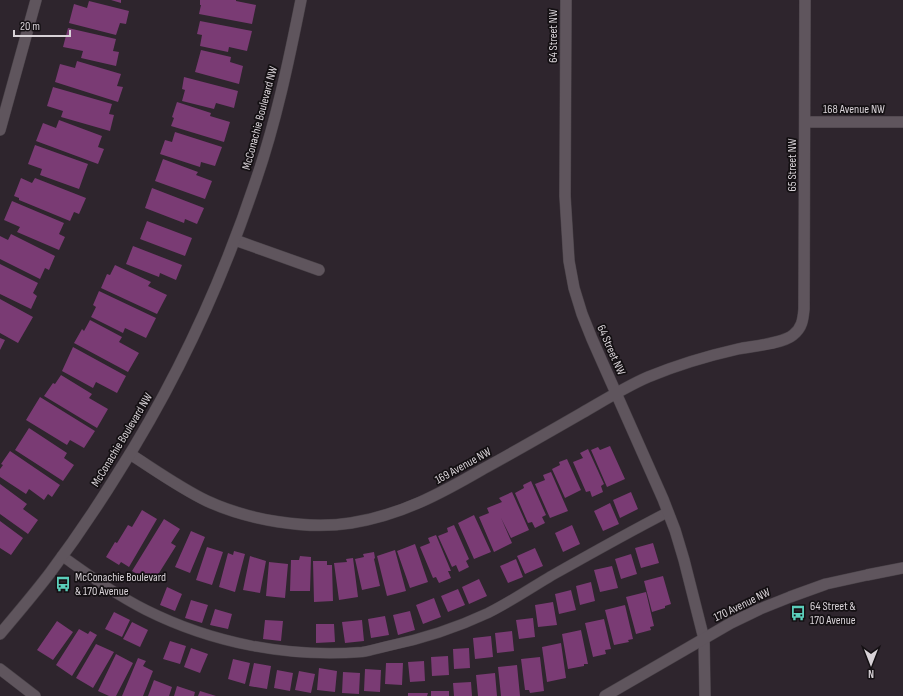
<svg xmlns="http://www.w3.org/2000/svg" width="903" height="696" viewBox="0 0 903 696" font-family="'Sofia Sans Condensed',sans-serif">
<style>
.building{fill:#7a3b74}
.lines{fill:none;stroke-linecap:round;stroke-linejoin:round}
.service-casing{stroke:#484147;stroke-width:11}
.minor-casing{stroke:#484147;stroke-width:12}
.tertiary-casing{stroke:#484147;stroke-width:12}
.service{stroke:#5f555d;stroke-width:10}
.minor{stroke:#5f555d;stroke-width:11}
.tertiary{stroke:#5f555d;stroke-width:11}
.labels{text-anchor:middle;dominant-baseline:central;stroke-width:3.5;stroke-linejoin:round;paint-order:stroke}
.street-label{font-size:12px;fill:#d8d2d7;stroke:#141013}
.poi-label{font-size:12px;fill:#d8d2d7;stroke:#141013;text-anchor:start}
</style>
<rect width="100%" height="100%" fill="#2e252d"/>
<path class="building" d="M 111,0 L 121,0 L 121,3 Z
M 200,0 L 236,0 L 236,1 L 256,5 L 252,24 L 199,14 L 201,5 L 200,5 Z
M 89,1 L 129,11 L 126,24 L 120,23 L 116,35 L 69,23 L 74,4 L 87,8 Z
M 200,21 L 252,31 L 247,51 L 229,47 L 228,52 L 200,46 L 202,35 L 197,34 Z
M 68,28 L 116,39 L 113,51 L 119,52 L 116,66 L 81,58 L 83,51 L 63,47 Z
M 201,50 L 231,57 L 230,62 L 243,66 L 239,84 L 195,72 Z
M 77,61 L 121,74 L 117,86 L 123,87 L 118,102 L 55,82 L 60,64 L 75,68 Z
M 184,77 L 238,91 L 234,108 L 216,103 L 214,109 L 182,101 L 185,90 L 182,89 Z
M 53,87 L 112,104 L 109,114 L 114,115 L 110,131 L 61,117 L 63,111 L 47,106 Z
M 177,102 L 211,113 L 210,116 L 230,122 L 224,142 L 171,126 L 174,118 L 172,117 Z
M 59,120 L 102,136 L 98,147 L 104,149 L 98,164 L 36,141 L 43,123 L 56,128 Z
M 175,132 L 222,147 L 215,166 L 201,162 L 200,167 L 160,154 L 165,140 L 172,142 Z
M 35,145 L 88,164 L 79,189 L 40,175 L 42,169 L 28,164 Z
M 163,159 L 198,172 L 196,175 L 212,181 L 205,199 L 155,181 Z
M 21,178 L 32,183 L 35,178 L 86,198 L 79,214 L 74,212 L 70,221 L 19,200 L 19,198 L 14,196 Z
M 152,188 L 204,208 L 197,224 L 185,219 L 184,223 L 145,208 Z
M 12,201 L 64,223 L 59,234 L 65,237 L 59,250 L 17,232 L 20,227 L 4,220 Z
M 147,221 L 192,238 L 185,256 L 140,239 Z
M 11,234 L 55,256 L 49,270 L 45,268 L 40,279 L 0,259 L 0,236 L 8,240 Z
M 133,246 L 182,265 L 176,280 L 160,273 L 159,277 L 126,264 Z
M 0,264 L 38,283 L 33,293 L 37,296 L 31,309 L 0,294 Z
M 115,265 L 151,282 L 148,286 L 167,295 L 157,314 L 101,288 L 107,274 L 110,275 Z
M 99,291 L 156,318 L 146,338 L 125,328 L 123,333 L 91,317 L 96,307 L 93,305 Z
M 0,299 L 33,317 L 18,343 L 0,333 Z
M 90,320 L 122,337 L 119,342 L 139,353 L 128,372 L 74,343 L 82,329 L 84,331 Z
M 0,338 L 5,340 L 0,350 Z
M 73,347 L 126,376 L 117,393 L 96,382 L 93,388 L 62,371 Z
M 61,375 L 92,394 L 89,398 L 108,409 L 97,428 L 44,396 L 53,383 L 55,384 Z
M 40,397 L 95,431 L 84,448 L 70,440 L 67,445 L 26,420 Z
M 29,428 L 67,453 L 64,458 L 74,465 L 63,481 L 15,450 Z
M 610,446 L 625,479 L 607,487 L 591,450 L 598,447 L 600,450 Z
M 588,449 L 604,484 L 601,486 L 603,492 L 592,497 L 590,491 L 586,492 L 573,462 L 583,458 L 580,453 Z
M 10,451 L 60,485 L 52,497 L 48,494 L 44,500 L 29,489 L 26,494 L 0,477 L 0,469 L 3,465 L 1,464 Z
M 567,459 L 581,490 L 565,498 L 552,469 L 560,465 L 559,462 Z
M 551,472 L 568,511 L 550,518 L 535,484 L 545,480 L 543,475 Z
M 531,481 L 546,515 L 542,517 L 545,523 L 535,528 L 532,522 L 528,523 L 515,493 L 524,488 L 523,485 Z
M 0,484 L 27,504 L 23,509 L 38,520 L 28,534 L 0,514 Z
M 512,492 L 529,530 L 511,538 L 501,518 L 512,543 L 494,552 L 479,517 L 489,513 L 487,508 L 502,502 L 499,498 Z
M 631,492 L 638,509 L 620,518 L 613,500 Z
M 610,503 L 619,524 L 603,531 L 594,511 Z
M 142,510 L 157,519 L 129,567 L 121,562 L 119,565 L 106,557 L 115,542 L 117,543 L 128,525 L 132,527 Z
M 474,515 L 491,552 L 474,559 L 458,523 Z
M 164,519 L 180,529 L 171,543 L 176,546 L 154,581 L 148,577 L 146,579 L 132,571 Z
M 0,521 L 23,538 L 11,555 L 0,548 Z
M 454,525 L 469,559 L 466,561 L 469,567 L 459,572 L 456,565 L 452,567 L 438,536 L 448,532 L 447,528 Z
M 572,525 L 580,544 L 563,552 L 555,533 Z
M 191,531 L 205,537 L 190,573 L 175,567 Z
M 436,535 L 451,571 L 448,571 L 451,578 L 439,583 L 436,577 L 433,578 L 420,547 L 430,543 L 428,538 Z
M 653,543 L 659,563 L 641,568 L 635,548 Z
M 415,544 L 428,582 L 410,588 L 397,551 Z
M 207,547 L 223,552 L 212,585 L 196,580 Z
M 535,548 L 543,566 L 525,574 L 517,556 Z
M 395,550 L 406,591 L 387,596 L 377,556 Z
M 234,551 L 245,554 L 235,592 L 219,587 L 228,553 L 233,555 Z
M 374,552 L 375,558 L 374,559 L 380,586 L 362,590 L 355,559 L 364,557 L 363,554 Z
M 631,554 L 637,574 L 621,579 L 615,559 Z
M 250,556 L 266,561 L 260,593 L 243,590 Z
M 300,556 L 311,557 L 310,591 L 290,591 L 291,560 L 299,560 Z
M 353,558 L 358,597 L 339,600 L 334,563 L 347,562 L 346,559 Z
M 516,559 L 523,577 L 508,583 L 500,566 Z
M 313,561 L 327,561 L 327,565 L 332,565 L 333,601 L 314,602 Z
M 269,562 L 288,564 L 285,598 L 266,596 Z
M 612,566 L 618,588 L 600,592 L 594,570 Z
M 663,576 L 671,604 L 665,606 L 665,608 L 652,612 L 644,581 Z
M 479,579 L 487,596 L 469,604 L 462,587 Z
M 591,582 L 595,601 L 580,605 L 576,586 Z
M 167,587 L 182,594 L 175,611 L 160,605 Z
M 458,589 L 465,605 L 448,612 L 441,596 Z
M 571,590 L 576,610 L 559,614 L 555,594 Z
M 646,592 L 654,626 L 650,627 L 651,630 L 636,634 L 626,597 Z
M 434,598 L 441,617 L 423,624 L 416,605 Z
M 191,600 L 208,605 L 202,623 L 185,618 Z
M 553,602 L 557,625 L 538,627 L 535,605 Z
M 625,605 L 633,639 L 628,640 L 629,642 L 614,645 L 605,610 Z
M 215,609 L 232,614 L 228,629 L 210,625 Z
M 410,611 L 415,630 L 398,635 L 393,615 Z
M 114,612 L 130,620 L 122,637 L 105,629 Z
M 385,616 L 389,635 L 371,638 L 368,619 Z
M 533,618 L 535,637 L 519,639 L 516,620 Z
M 604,619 L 611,649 L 605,650 L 606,654 L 593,657 L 585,623 Z
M 265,620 L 283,621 L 281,641 L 263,639 Z
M 362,620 L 364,641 L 345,643 L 342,622 Z
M 57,621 L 73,632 L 53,660 L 37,650 Z
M 132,622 L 148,630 L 140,647 L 123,639 Z
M 316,624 L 334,624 L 335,642 L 316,643 Z
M 79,629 L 88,634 L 90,631 L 97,635 L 72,676 L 56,665 Z
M 581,630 L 588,664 L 584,664 L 584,666 L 568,669 L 562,634 Z
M 512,631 L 514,651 L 497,653 L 495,633 Z
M 491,636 L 493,657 L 475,659 L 473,638 Z
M 170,641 L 186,646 L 180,664 L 163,659 Z
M 561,643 L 566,678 L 547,682 L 542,647 Z
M 96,644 L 114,652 L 93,688 L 76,678 Z
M 191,648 L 208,654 L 200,673 L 184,667 Z
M 469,648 L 470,668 L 454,669 L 453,649 Z
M 116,654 L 133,663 L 116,696 L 109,696 L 98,691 Z
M 448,656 L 449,675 L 432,676 L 431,657 Z
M 540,657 L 544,691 L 530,693 L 529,690 L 525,690 L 521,659 Z
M 138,658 L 146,661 L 143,666 L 153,671 L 143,696 L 122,696 Z
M 233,659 L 250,663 L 245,684 L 228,679 Z
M 424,661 L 425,681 L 410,682 L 408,662 Z
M 254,663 L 271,666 L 267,689 L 249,686 Z
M 386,663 L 403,663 L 402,685 L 385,684 Z
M 517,665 L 520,696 L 501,696 L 498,667 Z
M 319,668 L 337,671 L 335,692 L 317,690 Z
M 365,669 L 381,670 L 380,692 L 364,691 Z
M 277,670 L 293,673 L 290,691 L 274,688 Z
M 299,671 L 315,674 L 311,693 L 295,690 Z
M 343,672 L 360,673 L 359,694 L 342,693 Z
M 495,673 L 497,696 L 478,696 L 476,675 Z
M 154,680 L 172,687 L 169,696 L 148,696 Z
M 471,682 L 472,696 L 454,696 L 453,683 Z
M 177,686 L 195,692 L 194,696 L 174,696 Z
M 200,691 L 216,696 L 198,696 Z
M 431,691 L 449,691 L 449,696 L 431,696 Z
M 408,693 L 428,693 L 427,696 L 408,696 Z"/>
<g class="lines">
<g class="service-casing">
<path id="service" d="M 62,556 C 89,575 116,595 146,610 C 212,643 288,658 362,652 C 370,651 379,648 388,646 C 422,639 456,628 488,613 C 510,602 531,588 551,576 C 590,554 629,532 668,512"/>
</g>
<g class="minor-casing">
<path id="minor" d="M 566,0 L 565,196 L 569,261 L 574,288 L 582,314 L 592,339 L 663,499 L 675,530 L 684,560 L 704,639 L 705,696
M 805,122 L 903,122
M 0,130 L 36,0
M 235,240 L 319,270
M 130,454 C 155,470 180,488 207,501 C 248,520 307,530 351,523 C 401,515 440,494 483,469 C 516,451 549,432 582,413 C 603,401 625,387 648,377 C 677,365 707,356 738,349 C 752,346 782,344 793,335 C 802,328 803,320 804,309 L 805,0"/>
</g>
<g class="tertiary-casing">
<path id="tertiary" d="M 0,634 C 17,614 34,594 50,573 C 74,541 97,507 118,473 C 176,382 222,282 256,180 C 276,122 289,60 301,0
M 0,669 L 35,696
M 605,696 L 731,623 L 760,609 L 790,597 L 826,584 L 867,575 L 903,568"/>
</g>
<use href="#service" class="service"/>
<use href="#minor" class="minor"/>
<use href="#tertiary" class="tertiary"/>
</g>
<defs>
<g id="bus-bare" transform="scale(1.2)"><path d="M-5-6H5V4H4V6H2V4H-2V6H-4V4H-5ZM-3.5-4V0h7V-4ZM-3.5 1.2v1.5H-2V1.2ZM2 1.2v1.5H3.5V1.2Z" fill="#5bcebb" stroke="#141013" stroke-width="2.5" paint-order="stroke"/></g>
</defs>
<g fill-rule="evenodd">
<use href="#bus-bare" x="63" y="584"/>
<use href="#bus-bare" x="798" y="613"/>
</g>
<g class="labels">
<g class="street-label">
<text transform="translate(553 36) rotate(-90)">64 Street NW</text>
<text x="854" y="109">168 Avenue NW</text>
<text transform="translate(260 118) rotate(-75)">McConachie Boulevard NW</text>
<text transform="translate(792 165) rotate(-90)">65 Street NW</text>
<text transform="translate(611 350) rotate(66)">64 Street NW</text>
<text transform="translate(122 440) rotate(-59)">McConachie Boulevard NW</text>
<text transform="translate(463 466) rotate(-29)">169 Avenue NW</text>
<text transform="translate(742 605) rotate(-26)">170 Avenue NW</text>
</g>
<g class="poi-label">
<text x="75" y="577">McConachie Boulevard<tspan x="75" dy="14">&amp; 170 Avenue</tspan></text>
<text x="810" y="606">64 Street &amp;<tspan x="810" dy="14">170 Avenue</tspan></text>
</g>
</g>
<g transform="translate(871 664) rotate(180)" stroke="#141013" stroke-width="3" paint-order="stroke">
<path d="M0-3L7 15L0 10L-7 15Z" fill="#d8d2d7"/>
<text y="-6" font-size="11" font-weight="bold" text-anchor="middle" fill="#d8d2d7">N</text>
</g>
<path d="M14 30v6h56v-6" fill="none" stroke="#d8d2d7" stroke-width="2"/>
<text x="20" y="30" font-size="12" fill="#d8d2d7" stroke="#141013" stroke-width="3" paint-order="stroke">20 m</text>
</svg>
